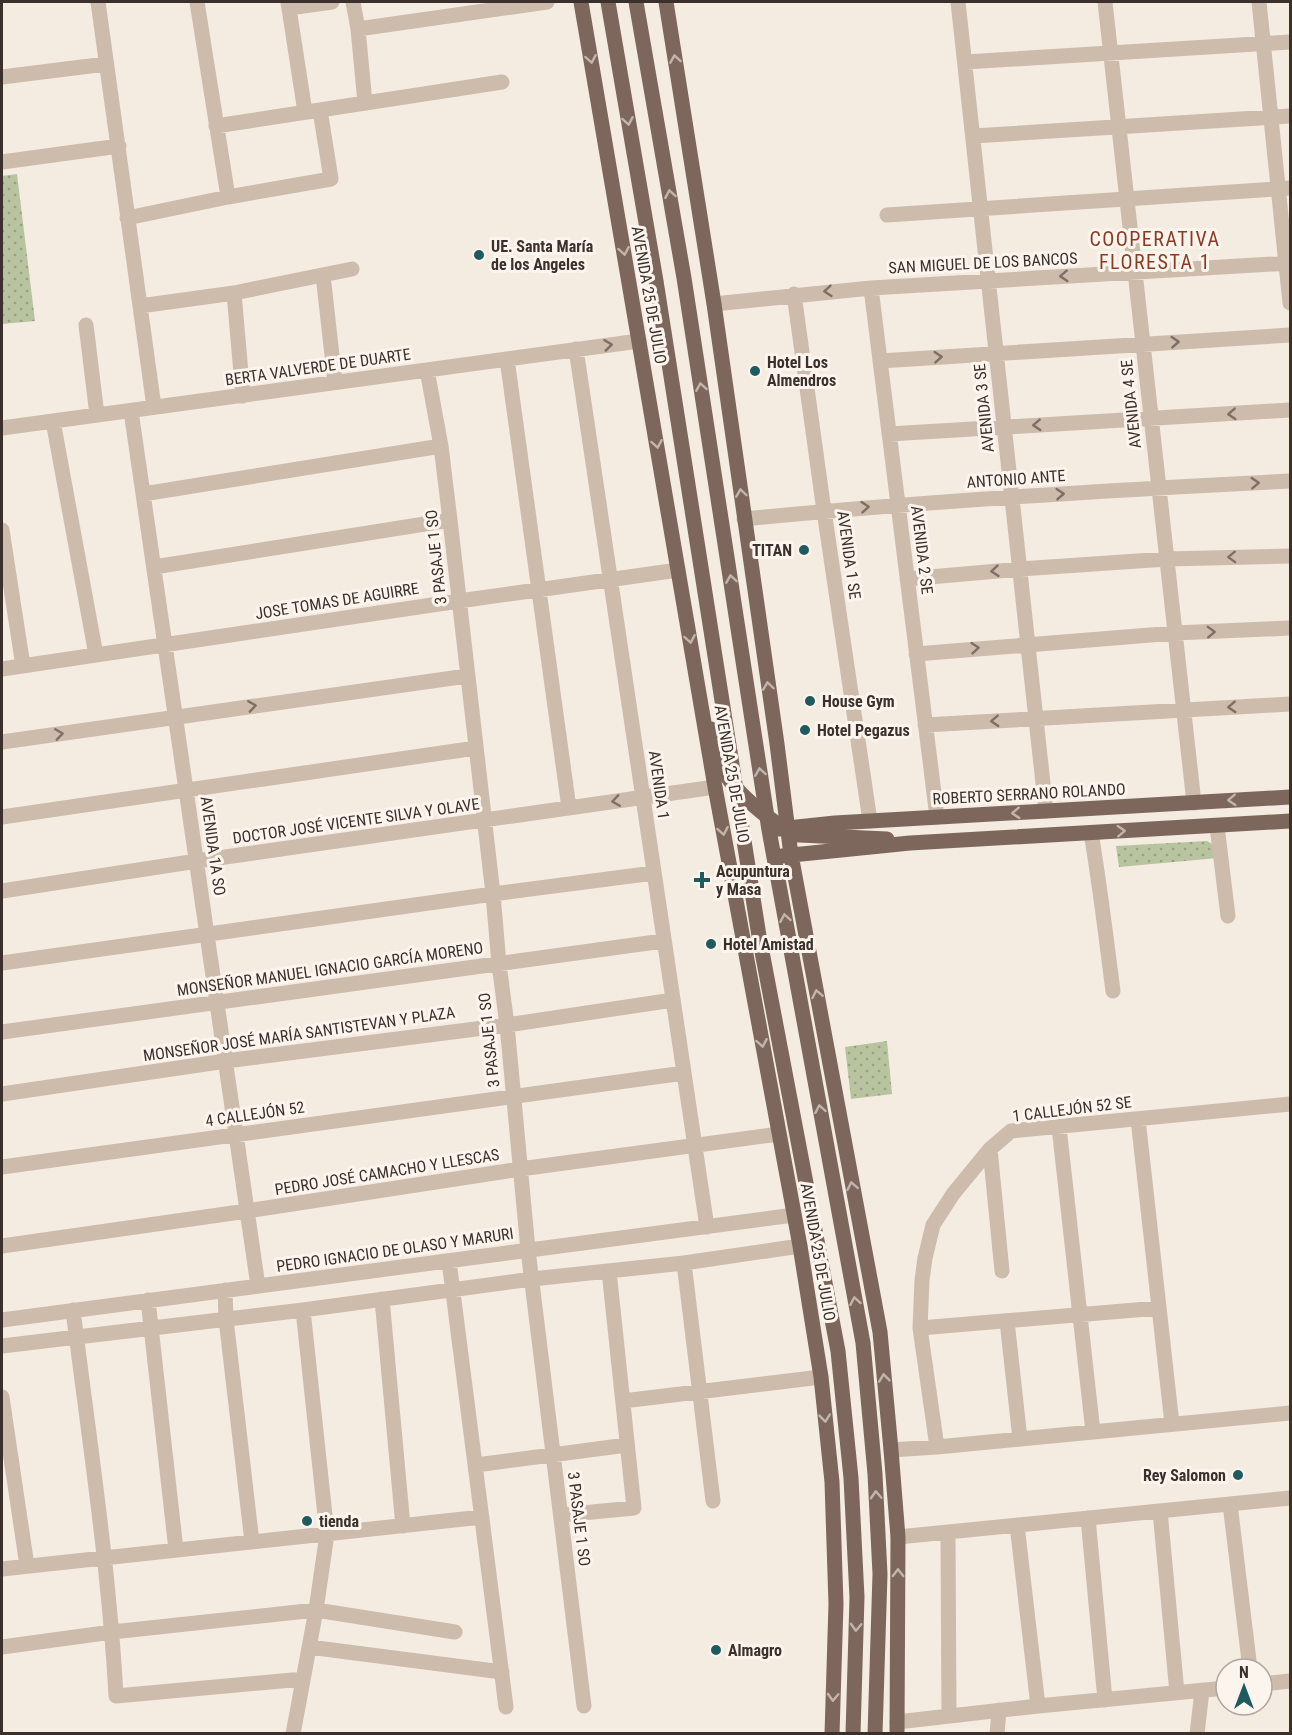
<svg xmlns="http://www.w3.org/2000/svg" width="1292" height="1735" viewBox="0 0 1292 1735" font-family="'Roboto Condensed',sans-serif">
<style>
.park{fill:url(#park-dots)}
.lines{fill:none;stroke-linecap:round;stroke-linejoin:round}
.minor{stroke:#cdbbac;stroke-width:15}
.major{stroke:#7d675c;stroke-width:15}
.major-bridge{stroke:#7d675c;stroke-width:15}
.oneway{stroke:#c2b5ac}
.oneway2{stroke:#7d6f65}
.poi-dot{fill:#1f5a5e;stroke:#fbf5ee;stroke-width:2}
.labels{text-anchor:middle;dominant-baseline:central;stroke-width:6;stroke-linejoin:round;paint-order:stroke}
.poi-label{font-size:16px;font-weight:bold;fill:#3b302b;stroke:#fbf5ee;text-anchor:start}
.street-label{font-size:16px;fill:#3b302b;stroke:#fbf5ee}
.quarter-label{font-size:20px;letter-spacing:1.5px;fill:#8c3b22;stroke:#fbf5ee}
</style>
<defs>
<pattern id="park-dots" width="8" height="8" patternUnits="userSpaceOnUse" patternTransform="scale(1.5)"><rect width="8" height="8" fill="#b8c4a0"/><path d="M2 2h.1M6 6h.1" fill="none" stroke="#97a083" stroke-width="1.8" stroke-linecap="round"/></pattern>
</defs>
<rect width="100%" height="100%" fill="#f4ebe1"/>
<path class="park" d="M 17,174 L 35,321 L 2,324 L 2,176 Z
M 1207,841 L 1214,845 L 1218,858 L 1119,867 L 1116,846 Z
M 887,1041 L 892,1094 L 851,1099 L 845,1047 Z"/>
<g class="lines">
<path class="minor" d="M 98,2 L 154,407
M 197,2 L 228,197
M 288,2 L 305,112
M 353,2 L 358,29 L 365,103
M 958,2 L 1046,811
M 1105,2 L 1194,803
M 1259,2 L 1290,303
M 289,8 L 332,2
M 358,29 L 547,2
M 965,62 L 1290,42
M 2,77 L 106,64
M 216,126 L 502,82
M 973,136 L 1290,116
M 2,162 L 119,146
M 887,215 L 1290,188
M 127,218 L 228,197 L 331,179 L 320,110
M 323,275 L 335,382
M 871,288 L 937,817
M 234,293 L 243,396
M 794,294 L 824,511 L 870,821
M 714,304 L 871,288 L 1290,263
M 140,306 L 234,293 L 352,269
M 86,325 L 97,415
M 576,349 L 707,1227
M 507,359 L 569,808
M 880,361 L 1290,335
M 427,370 L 441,446 L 450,520 L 493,894 L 499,964 L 507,1025 L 528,1250 L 584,1706
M 131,411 L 258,1286
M 53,421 L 96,655
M 2,428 L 639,341
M 889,434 L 1290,410
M 143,494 L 441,446
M 744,519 C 926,501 1108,490 1290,481
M 2,530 L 23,666
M 154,567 L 450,520
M 907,579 L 1020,569 L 1167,559 L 1290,556
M 916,654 L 1175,633 L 1290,628
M 2,669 L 459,601 L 678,570
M 925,725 L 1290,704
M 2,742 L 467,676
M 2,817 L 476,748
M 1217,826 L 1228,916
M 1091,833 C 1100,885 1106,938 1113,991
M 2,891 L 197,861 L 715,787
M 2,963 L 493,894 L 654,873
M 2,1032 L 663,941
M 2,1094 L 226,1061 L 507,1025 L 673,1000
M 1138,1119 L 1172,1424
M 1059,1127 L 1093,1432
M 990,1149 L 1002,1271
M 2,1167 L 684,1073
M 2,1246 L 247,1211 L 520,1169 L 779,1134
M 449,1261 L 506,1707
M 684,1263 L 713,1501
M 225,1290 L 226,1319 L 252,1542
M 382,1299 L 403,1526
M 148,1300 L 176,1550
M 73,1310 C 89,1439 109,1567 116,1696 L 303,1679
M 2,1320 L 794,1215
M 1007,1321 L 1020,1439
M 920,1328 L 1159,1308
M 2,1346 L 303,1310 L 532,1279 L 684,1263 L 800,1246
M 2,1397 L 27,1566
M 623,1401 L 821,1377
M 937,1447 L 920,1328 L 922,1280 L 925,1258 L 933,1225 L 953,1194 L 990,1149 L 1011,1131 L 1290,1104
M 891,1450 L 937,1447 L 1290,1413
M 476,1465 L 627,1445
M 1230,1504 L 1250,1669
M 1160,1511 L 1177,1693
M 561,1515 L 634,1508 L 609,1271
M 1088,1518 L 1105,1700
M 1017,1525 L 1038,1706
M 948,1532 L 949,1716
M 898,1537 L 1290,1498
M 2,1569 L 482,1517
M 2,1647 L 112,1632 L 316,1610 L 455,1632
M 309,1647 L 502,1672
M 1262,1684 L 1290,1681
M 897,1722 L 1038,1706 L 1226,1688
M 293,1734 L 316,1610 L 327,1534 L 303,1310
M 997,1734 L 999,1710
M 1197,1734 L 1202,1691"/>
<path class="major" d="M 581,2 L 715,787 L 800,1246 L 821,1377 L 832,1482 L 836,1604 L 832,1734
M 608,2 L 656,281 L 759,936 L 838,1351 L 851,1478 L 857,1597 L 853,1734
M 636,2 L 684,278 L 769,830 L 863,1343 L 875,1474 L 880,1574 L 875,1734
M 666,2 L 714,304 L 777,744 L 791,855 L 880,1332 L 891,1450 L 898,1537 L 897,1734
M 778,829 L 835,823 L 1290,797
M 782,856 L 910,843 L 1290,821"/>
<path class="major-bridge" d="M 711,729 C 715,743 718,760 725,773 C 737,794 777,828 799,835 L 887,839"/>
</g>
<defs><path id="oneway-chevron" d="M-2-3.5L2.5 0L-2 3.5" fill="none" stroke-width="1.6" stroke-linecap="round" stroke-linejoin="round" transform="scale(1.5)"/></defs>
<g class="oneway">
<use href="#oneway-chevron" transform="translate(591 59) rotate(80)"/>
<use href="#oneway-chevron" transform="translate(675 59) rotate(-99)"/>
<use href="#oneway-chevron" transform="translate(628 121) rotate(80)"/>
<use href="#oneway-chevron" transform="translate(670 194) rotate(-100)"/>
<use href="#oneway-chevron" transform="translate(624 251) rotate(80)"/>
<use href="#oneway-chevron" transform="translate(701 387) rotate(-99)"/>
<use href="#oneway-chevron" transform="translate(657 444) rotate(80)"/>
<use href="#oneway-chevron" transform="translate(741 493) rotate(-98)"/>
<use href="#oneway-chevron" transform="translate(731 579) rotate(-99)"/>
<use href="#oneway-chevron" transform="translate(690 639) rotate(80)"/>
<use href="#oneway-chevron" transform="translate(768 686) rotate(-98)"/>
<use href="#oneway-chevron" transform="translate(760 772) rotate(-99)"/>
<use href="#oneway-chevron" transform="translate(1232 800) rotate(177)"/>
<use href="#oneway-chevron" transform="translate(1016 813) rotate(177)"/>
<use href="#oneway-chevron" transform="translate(723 831) rotate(80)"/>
<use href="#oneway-chevron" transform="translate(1121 831) rotate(-3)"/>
<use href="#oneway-chevron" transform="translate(785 918) rotate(-100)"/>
<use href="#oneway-chevron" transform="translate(817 994) rotate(-101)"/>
<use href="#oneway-chevron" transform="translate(762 1043) rotate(80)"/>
<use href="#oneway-chevron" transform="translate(820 1109) rotate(-100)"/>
<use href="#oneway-chevron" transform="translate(852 1186) rotate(-101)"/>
<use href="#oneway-chevron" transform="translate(855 1301) rotate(-100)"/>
<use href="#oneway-chevron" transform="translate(884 1378) rotate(-96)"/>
<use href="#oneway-chevron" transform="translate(825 1418) rotate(84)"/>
<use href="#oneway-chevron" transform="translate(876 1495) rotate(-93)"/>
<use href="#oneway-chevron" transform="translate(898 1573) rotate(-90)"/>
<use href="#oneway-chevron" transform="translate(856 1627) rotate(92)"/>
<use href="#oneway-chevron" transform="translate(833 1697) rotate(92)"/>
</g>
<g class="oneway2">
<use href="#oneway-chevron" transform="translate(1064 276) rotate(177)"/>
<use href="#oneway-chevron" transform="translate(828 291) rotate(175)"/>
<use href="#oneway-chevron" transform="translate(1175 342) rotate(-4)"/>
<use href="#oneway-chevron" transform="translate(608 345) rotate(-7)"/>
<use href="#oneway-chevron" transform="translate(938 357) rotate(-4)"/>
<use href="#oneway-chevron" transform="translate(1232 414) rotate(177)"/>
<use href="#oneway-chevron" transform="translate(1037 425) rotate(177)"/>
<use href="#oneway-chevron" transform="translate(1255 483) rotate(-3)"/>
<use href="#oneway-chevron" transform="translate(1060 494) rotate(-4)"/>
<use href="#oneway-chevron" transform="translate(865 507) rotate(-5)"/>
<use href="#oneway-chevron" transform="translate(1232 557) rotate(178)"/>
<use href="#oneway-chevron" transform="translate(995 571) rotate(175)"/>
<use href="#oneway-chevron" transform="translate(1211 632) rotate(-2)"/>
<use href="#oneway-chevron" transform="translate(975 648) rotate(-5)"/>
<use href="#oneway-chevron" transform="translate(252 706) rotate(-8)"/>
<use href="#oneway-chevron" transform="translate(1232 707) rotate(177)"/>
<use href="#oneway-chevron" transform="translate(995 721) rotate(177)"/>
<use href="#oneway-chevron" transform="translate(59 734) rotate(-8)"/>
<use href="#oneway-chevron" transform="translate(616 801) rotate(172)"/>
</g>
<g class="poi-dot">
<circle cx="479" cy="255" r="6"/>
<circle cx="755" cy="371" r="6"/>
<circle cx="804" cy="550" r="6"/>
<circle cx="810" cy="701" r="6"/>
<circle cx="805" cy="730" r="6"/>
<path d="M699 871h6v6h6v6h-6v6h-6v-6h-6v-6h6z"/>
<circle cx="711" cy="944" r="6"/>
<circle cx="1238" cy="1475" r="6"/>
<circle cx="307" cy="1521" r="6"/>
<circle cx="716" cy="1650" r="6"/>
</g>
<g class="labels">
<g class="poi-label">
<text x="491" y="246">UE. Santa María<tspan x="491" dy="18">de los Angeles</tspan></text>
<text x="767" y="362">Hotel Los<tspan x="767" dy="18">Almendros</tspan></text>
<text x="792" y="550" text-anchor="end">TITAN</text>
<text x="822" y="701">House Gym</text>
<text x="817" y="730">Hotel Pegazus</text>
<text x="716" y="871">Acupuntura<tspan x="716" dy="18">y Masa</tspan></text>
<text x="723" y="944">Hotel Amistad</text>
<text x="1226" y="1475" text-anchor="end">Rey Salomon</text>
<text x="319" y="1521">tienda</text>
<text x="728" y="1650">Almagro</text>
</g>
<g class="street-label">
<text transform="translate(983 263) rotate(-3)">SAN MIGUEL DE LOS BANCOS</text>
<text transform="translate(649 295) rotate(80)">AVENIDA 25 DE JULIO</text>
<text transform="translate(318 367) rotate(-8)">BERTA VALVERDE DE DUARTE</text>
<text transform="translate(1131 404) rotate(-96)">AVENIDA 4 SE</text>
<text transform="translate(984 408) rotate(-96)">AVENIDA 3 SE</text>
<text transform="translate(1016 479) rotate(-4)">ANTONIO ANTE</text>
<text transform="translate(922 550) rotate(83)">AVENIDA 2 SE</text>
<text transform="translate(849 555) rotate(82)">AVENIDA 1 SE</text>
<text transform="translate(436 557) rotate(-96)">3 PASAJE 1 SO</text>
<text transform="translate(337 601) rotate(-9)">JOSE TOMAS DE AGUIRRE</text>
<text transform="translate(732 774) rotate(80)">AVENIDA 25 DE JULIO</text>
<text transform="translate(659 785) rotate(82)">AVENIDA 1</text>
<text transform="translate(1029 794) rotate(-3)">ROBERTO SERRANO ROLANDO</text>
<text transform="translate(356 821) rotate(-8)">DOCTOR JOSÉ VICENTE SILVA Y OLAVE</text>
<text transform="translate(213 846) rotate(82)">AVENIDA 1A SO</text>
<text transform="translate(330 969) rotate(-8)">MONSEÑOR MANUEL IGNACIO GARCÍA MORENO</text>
<text transform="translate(299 1034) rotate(-8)">MONSEÑOR JOSÉ MARÍA SANTISTEVAN Y PLAZA</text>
<text transform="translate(489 1040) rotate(-96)">3 PASAJE 1 SO</text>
<text transform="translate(1072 1109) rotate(-7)">1 CALLEJÓN 52 SE</text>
<text transform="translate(255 1114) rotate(-8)">4 CALLEJÓN 52</text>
<text transform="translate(387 1172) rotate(-9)">PEDRO JOSÉ CAMACHO Y LLESCAS</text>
<text transform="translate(395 1250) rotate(-8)">PEDRO IGNACIO DE OLASO Y MARURI</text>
<text transform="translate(818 1252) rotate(80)">AVENIDA 25 DE JULIO</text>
<text transform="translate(579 1519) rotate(83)">3 PASAJE 1 SO</text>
</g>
<g class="quarter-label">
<text x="1155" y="239">COOPERATIVA<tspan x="1155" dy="23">FLORESTA 1</tspan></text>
</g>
</g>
<rect width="1292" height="1735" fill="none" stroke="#3b302b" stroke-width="6"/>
<g transform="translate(1244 1687)"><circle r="28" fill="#fbf5ee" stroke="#aea6a0" stroke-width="1.5"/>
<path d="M0-4.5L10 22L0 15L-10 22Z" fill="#1f5a5e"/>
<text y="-9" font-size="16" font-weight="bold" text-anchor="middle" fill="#3b302b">N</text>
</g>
</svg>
